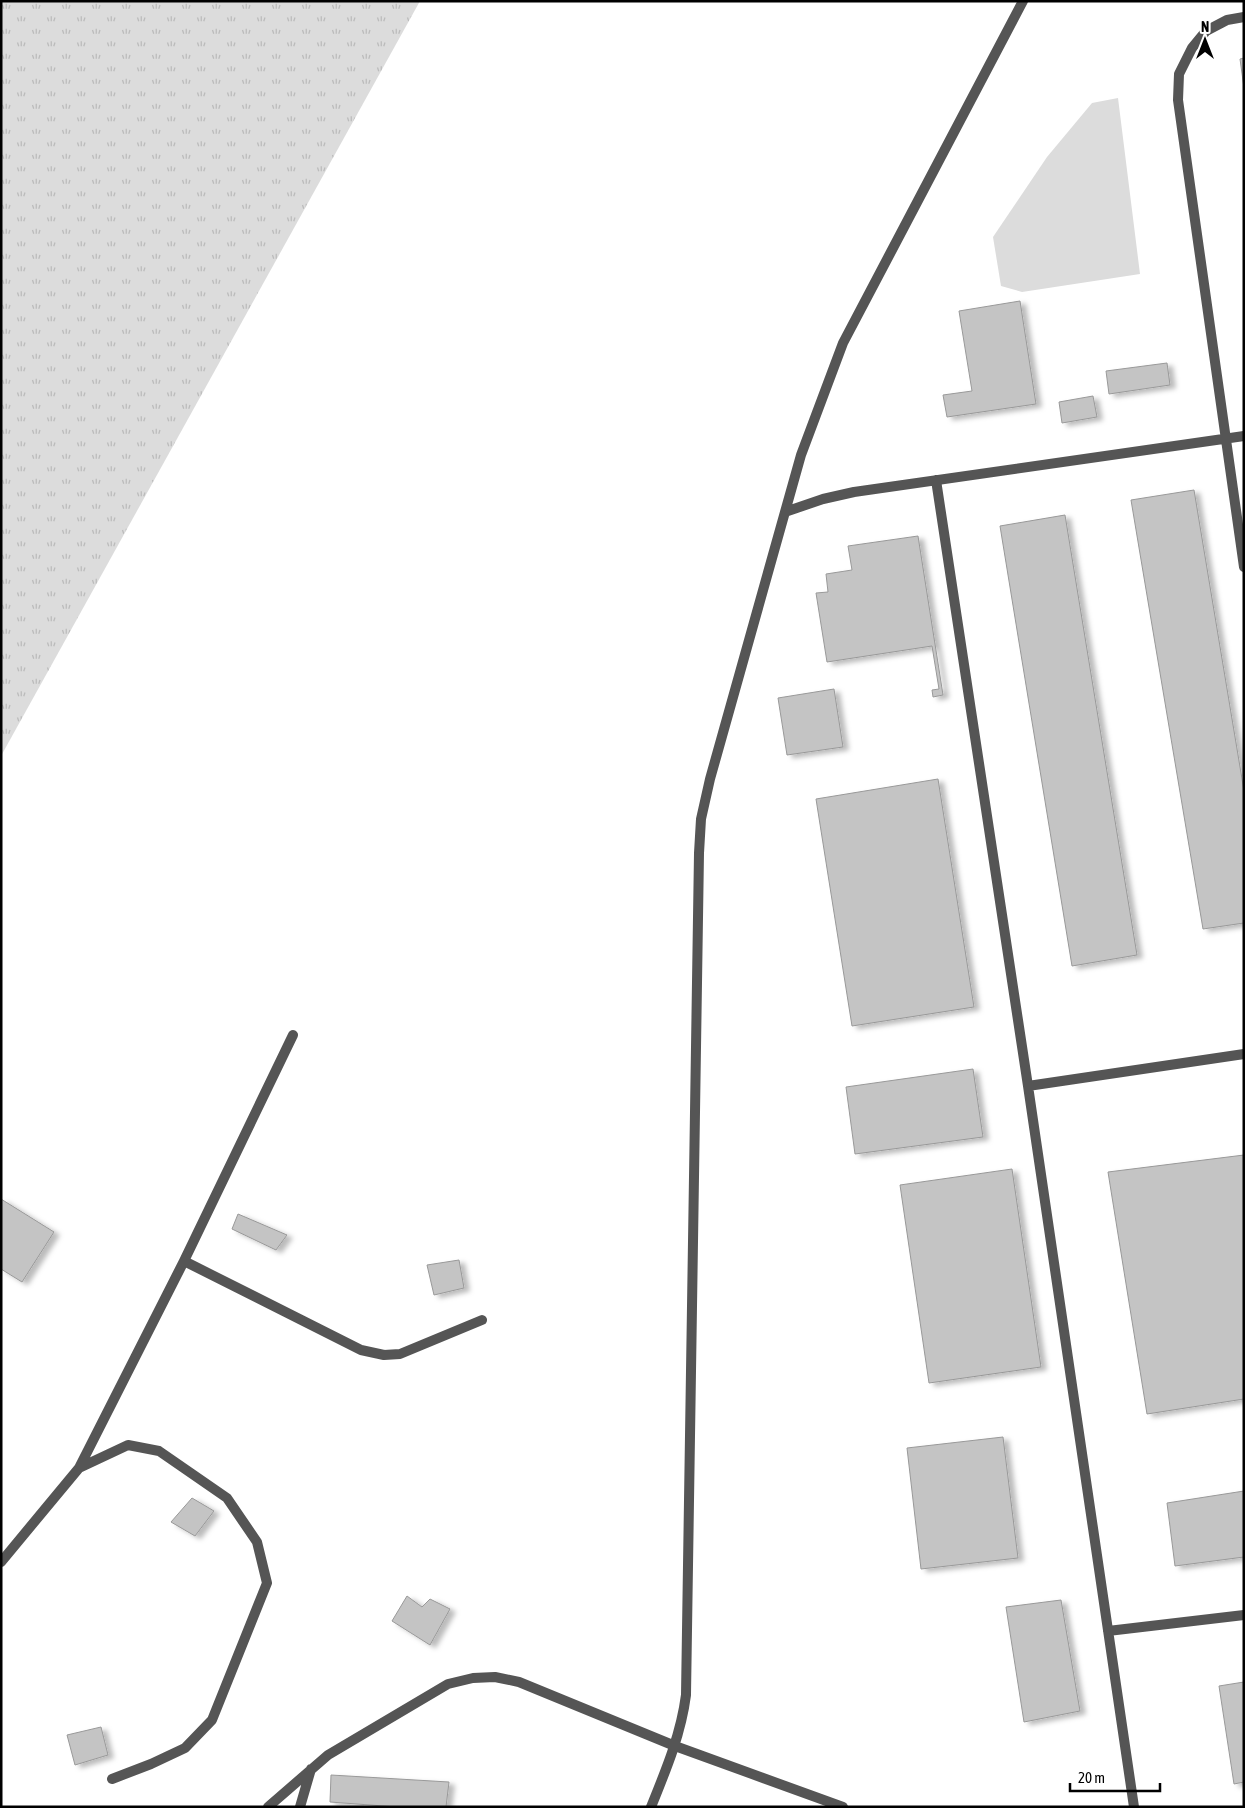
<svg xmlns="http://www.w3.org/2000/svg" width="1245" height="1808" viewBox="0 0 1245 1808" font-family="'Asap Condensed',sans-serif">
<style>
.grass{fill:url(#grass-tufts)}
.green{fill:#dcdcdc}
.building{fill:#c4c4c4;stroke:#999;filter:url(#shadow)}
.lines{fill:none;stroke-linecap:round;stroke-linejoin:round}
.service{stroke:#555;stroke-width:10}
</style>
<defs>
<pattern id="grass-tufts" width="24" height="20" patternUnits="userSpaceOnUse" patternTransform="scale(1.25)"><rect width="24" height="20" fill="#dcdcdc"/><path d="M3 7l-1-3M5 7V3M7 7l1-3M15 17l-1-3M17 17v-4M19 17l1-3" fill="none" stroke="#bbb"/></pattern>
<filter id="shadow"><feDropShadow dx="5.5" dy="3" stdDeviation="2.5" flood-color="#0004"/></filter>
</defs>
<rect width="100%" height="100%" fill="#fff"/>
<path class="grass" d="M 1,1 L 420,1 L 1,756 Z"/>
<path class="green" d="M 1118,98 L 1140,274 L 1022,292 L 1001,286 L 993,237 L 1047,157 L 1092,103 Z"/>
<path class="building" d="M 1244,58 L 1244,88 L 1240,59 Z
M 1020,301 L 1036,404 L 947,417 L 943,395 L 972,391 L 959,311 Z
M 1167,363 L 1170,385 L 1109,394 L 1106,371 Z
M 1093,396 L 1097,417 L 1062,423 L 1059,402 Z
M 1194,490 L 1244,791 L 1244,923 L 1203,929 L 1131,500 Z
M 1065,515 L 1137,955 L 1072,966 L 1000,526 Z
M 918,536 L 943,695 L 933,697 L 932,690 L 939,689 L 932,646 L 827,662 L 816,593 L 828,592 L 826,574 L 852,570 L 848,546 Z
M 834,689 L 843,747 L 787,755 L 778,698 Z
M 938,779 L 974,1007 L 852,1026 L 816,799 Z
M 973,1069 L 983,1137 L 855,1154 L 846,1087 Z
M 1244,1155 L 1244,1399 L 1147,1414 L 1108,1172 Z
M 1012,1169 L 1041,1367 L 929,1383 L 900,1185 Z
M 1,1199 L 54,1232 L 22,1282 L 1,1269 Z
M 238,1214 L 287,1235 L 276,1250 L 232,1229 Z
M 459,1260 L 464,1288 L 434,1295 L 427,1265 Z
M 1003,1437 L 1018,1558 L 921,1569 L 907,1448 Z
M 1244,1491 L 1244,1557 L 1175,1566 L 1167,1503 Z
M 192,1498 L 214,1511 L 195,1536 L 171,1522 Z
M 407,1596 L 422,1607 L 430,1599 L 450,1609 L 430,1645 L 392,1621 Z
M 1061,1600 L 1080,1711 L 1024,1722 L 1006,1607 Z
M 1244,1682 L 1244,1782 L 1234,1784 L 1219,1686 Z
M 101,1727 L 108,1755 L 75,1765 L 67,1735 Z
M 331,1775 L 449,1782 L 446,1807 L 397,1807 L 330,1802 Z"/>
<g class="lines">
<path class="service" d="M 1244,17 L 1227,20 L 1206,31 L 1192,48 L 1179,74 L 1178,100 L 1244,567
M 936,480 L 1028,1086 L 1134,1807
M 785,512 L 823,499 L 854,492 L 1244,436
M 1028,1086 L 1244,1054
M 184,1261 L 361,1350 L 384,1355 L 400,1354 L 482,1320
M 79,1468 L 184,1261 L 293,1035
M 1,1562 L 79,1468 L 128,1445 L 159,1451 L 227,1498 L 257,1542 L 267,1583 L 212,1720 L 185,1748 L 151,1764 L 112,1779
M 1108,1631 L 1244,1615
M 268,1807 L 328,1755 L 448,1684 L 473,1678 L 495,1677 L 519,1682 L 675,1746 L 843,1807
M 300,1807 L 311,1769
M 651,1807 C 666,1770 681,1734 686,1695 L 699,853 L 701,819 L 710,779 L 801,455 L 843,343 L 1023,1"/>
</g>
<rect width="1245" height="1808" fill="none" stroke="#000000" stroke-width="5"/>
<g transform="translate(1205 40)" stroke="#ffffff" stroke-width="4" paint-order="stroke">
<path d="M0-4L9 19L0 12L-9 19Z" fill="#000000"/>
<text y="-8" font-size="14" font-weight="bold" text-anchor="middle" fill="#000000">N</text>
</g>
<path d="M1070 1783v8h90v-8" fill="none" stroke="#000000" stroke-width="2.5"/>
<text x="1078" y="1783" font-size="15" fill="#000000" stroke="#ffffff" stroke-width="4" paint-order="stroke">20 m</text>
</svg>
